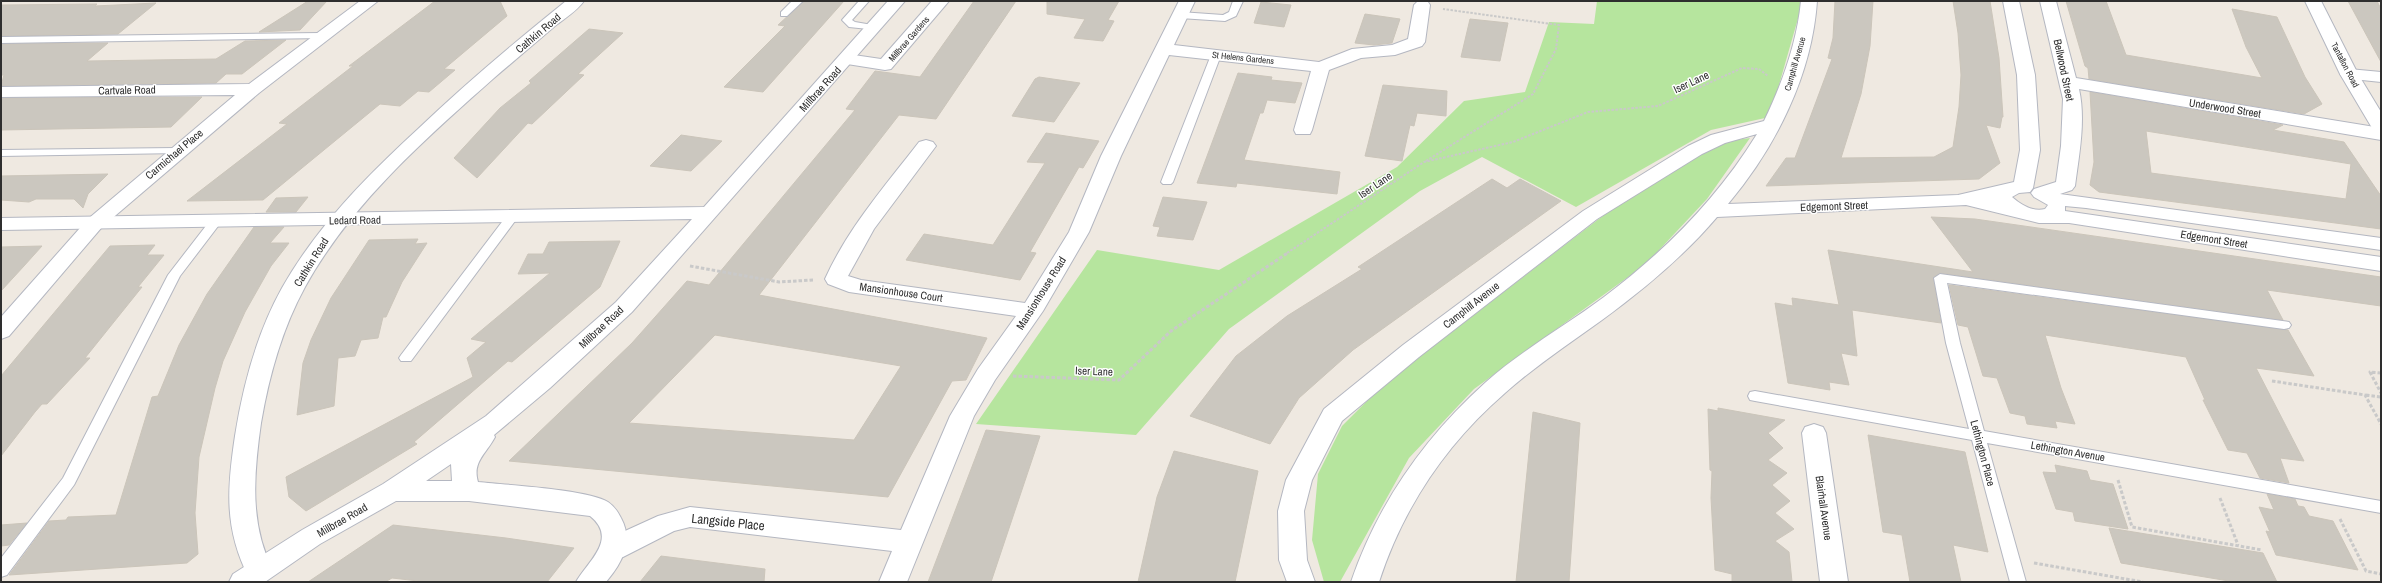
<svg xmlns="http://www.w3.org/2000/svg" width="2382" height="583" viewBox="0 0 2382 583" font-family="'Archivo Narrow',sans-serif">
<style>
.green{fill:#b6e59e}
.building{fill:#cbc7bf;stroke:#cbc5ba;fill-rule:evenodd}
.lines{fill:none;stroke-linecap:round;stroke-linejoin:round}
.lane-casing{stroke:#b4b7c1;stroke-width:2}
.street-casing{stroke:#b4b7c1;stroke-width:2}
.secondary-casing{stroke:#b4b7c1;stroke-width:2}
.path-far1{stroke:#c9c9c9;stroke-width:2;stroke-dasharray:2.5 1.5;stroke-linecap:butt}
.path{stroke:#c9c9c9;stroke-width:3;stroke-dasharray:3.5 2;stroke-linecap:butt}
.lane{fill:#fff;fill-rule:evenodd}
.street{fill:#fff;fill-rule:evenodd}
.secondary{fill:#fff;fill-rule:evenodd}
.labels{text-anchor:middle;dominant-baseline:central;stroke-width:3;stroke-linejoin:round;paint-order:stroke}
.far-street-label{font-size:9px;fill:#2e2e2e;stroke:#fff}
.street-label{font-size:11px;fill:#2e2e2e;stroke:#fff}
.near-street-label{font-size:13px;fill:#2e2e2e;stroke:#fff}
</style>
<rect width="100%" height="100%" fill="#efe9e1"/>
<path class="green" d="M 1597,1 L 1803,1 L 1775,99 L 1765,118 L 1711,130 L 1576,207 L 1482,157 L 1420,191 L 1229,329 L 1136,435 L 976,424 L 1097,250 L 1219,270 L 1397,167 L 1464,101 L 1525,92 L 1549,22 L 1594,24 Z
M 1750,138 L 1707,199 L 1646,264 L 1474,389 L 1409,458 L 1340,582 L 1324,582 L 1312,540 L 1318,474 L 1342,426 L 1387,381 L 1604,215 L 1670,170 L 1721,142 Z"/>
<path class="building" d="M 308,1 L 327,1 L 300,30 L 259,32 Z
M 435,1 L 500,1 L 507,16 L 444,69 L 455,70 L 429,92 L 418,91 L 400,106 L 380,104 L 263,200 L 187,201 L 287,124 L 279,123 L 353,66 L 349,66 Z
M 804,1 L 844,1 L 763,92 L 724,87 L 785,26 L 778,25 Z
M 974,1 L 1016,1 L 936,119 L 899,115 L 759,295 L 987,338 L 966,380 L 952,381 L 888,497 L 509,461 L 632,343 L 687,281 L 709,285 L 855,110 L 846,109 L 875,71 L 920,77 ZM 715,335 L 901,366 L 854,440 L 629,423 Z
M 1047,1 L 1119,1 L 1108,20 L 1114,21 L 1103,41 L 1074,38 L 1085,19 L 1047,14 Z
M 1835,1 L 1873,1 L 1870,46 L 1861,94 L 1841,158 L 1934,157 L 1953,147 L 1959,107 L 1961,75 L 1958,33 L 1953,1 L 1990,1 L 1999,58 L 2003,117 L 2002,117 L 2000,128 L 1986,125 L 2000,163 L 1979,179 L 1766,186 L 1786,158 L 1795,158 L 1832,59 L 1828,58 L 1833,38 Z
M 2066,1 L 2106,1 L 2126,55 L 2262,78 L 2246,47 L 2232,9 L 2277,17 L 2305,77 L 2322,104 L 2304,114 L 2089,79 L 2088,68 L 2085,66 Z
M 2348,1 L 2377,1 L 2381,9 L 2381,62 Z
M 1261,2 L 1291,5 L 1284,27 L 1254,23 Z
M 156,3 L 118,34 L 1,36 L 1,5 L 97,4 L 95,6 Z
M 1365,14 L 1400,19 L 1392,43 L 1374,45 L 1355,43 Z
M 1470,19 L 1508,23 L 1500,61 L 1461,57 Z
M 589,29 L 623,33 L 578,74 L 584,75 L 532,124 L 528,123 L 477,178 L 454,158 L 500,108 L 531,83 L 529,81 Z
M 286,40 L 242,74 L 226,74 L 216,83 L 1,86 L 4,75 L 1,75 L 1,44 L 108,43 L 87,61 L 216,59 L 245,41 Z
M 1238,73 L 1272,77 L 1271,80 L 1302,83 L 1295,103 L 1267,100 L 1263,113 L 1260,113 L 1244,160 L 1340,172 L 1337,194 L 1237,183 L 1236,187 L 1197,183 Z
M 1039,77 L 1080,83 L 1054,122 L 1012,116 L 1035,79 Z
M 1383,85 L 1447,91 L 1446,116 L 1417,113 L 1414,126 L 1410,125 L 1402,161 L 1365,156 Z
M 2090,92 L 2283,125 L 2273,130 L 2344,142 L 2381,196 L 2381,229 L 2099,192 L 2090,185 L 2094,162 ZM 2146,131 L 2351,164 L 2346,199 L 2151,173 Z
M 202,97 L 171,127 L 1,130 L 1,98 Z
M 1046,133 L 1099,141 L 1083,168 L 1079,167 L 1030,252 L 1036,253 L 1020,280 L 906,260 L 924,234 L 993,245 L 1045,163 L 1027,162 Z
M 681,135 L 722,141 L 691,171 L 650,166 Z
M 108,174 L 88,194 L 83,208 L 74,199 L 36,199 L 29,202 L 1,200 L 1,176 Z
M 1492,179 L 1507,188 L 1520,179 L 1561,201 L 1353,350 L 1299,398 L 1270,444 L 1190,416 L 1236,356 L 1287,316 L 1362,269 L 1358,267 Z
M 308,197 L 296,212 L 266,212 L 276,198 Z
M 1163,197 L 1207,202 L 1193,240 L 1157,236 L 1160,227 L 1153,226 Z
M 1931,217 L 1975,219 L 2381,277 L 2381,306 L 2267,290 L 2283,320 L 1940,273 L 1933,278 L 1941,323 L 1852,310 L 1857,356 L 1841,353 L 1849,385 L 1829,382 L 1830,390 L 1788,383 L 1775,303 L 1793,306 L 1792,298 L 1839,305 L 1828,250 L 1973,272 Z
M 254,227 L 284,227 L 270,243 L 289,243 L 271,266 L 245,312 L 223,361 L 215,388 L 199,457 L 195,513 L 198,554 L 187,563 L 9,575 L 49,521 L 66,520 L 68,517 L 116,515 L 152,397 L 158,396 L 179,345 L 207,294 Z
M 418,239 L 415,244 L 427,243 L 402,282 L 386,317 L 383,317 L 378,338 L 361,340 L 355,356 L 338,358 L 334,406 L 297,415 L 303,363 L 311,340 L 331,298 L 369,240 Z
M 620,241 L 600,287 L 512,362 L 508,361 L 414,442 L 417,444 L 306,511 L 289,497 L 286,477 L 473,377 L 467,358 L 486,342 L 471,339 L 550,273 L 518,274 L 528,254 L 543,254 L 549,242 Z
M 155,245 L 147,255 L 164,255 L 138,287 L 142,287 L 85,358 L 90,358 L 47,404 L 42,404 L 35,412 L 1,456 L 1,376 L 110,246 Z
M 42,246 L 24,266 L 1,291 L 1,247 Z
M 1949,285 L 2288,330 L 2314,376 L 2256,368 L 2304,461 L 2280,458 L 2289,483 L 2260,478 L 2247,453 L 2228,450 L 2203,400 L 2205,400 L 2186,357 L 2045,335 L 2061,388 L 2075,424 L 2055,421 L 2057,428 L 2027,424 L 2025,416 L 2010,413 L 1997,378 L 1983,376 L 1968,327 L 1958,325 Z
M 1718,408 L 1785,420 L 1768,433 L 1783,448 L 1768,460 L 1787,473 L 1772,485 L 1790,501 L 1775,513 L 1794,529 L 1775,541 L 1789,552 L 1792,582 L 1732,582 L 1732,574 L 1715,570 L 1711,498 L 1712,471 L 1710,470 L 1708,409 L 1718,411 Z
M 1533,412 L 1580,423 L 1569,582 L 1516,582 Z
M 986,430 L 1040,436 L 991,582 L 928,582 Z
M 1868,435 L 1965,452 L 1988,552 L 1953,545 L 1961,582 L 1910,582 L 1902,535 L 1883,532 Z
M 1174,451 L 1258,471 L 1235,582 L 1138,582 L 1157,497 Z
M 2055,465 L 2087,471 L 2090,480 L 2113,484 L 2128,529 L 2075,521 L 2073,512 L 2056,509 L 2043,472 L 2057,473 Z
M 2267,494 L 2295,499 L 2298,506 L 2304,507 L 2309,516 L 2333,521 L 2358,570 L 2276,555 L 2266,531 L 2270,532 L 2259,507 L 2274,510 Z
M 27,523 L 9,545 L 1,546 L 1,525 Z
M 393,525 L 506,538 L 574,548 L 547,582 L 427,582 L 392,578 L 385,582 L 308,582 Z
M 2109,528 L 2263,553 L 2277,582 L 2235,582 L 2121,563 Z
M 661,556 L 765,569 L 764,582 L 640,582 Z"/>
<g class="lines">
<g class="lane-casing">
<path id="lane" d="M 792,1 L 803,1 L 787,16 L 781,16 L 781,12 Z
M 859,1 L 869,1 L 852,20 L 855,22 L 878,26 L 878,30 L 849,27 L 842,20 Z
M 1233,1 L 1243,1 L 1236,16 L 1225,21 L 1180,18 L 1175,15 L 1180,12 L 1223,15 L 1229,12 Z
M 322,33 L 326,34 L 326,38 L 1,43 L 1,37 Z
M 1216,52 L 1221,55 L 1173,182 L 1171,184 L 1163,184 L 1161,182 L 1211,55 Z
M 176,148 L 182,151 L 180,153 L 1,156 L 1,150 Z
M 512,213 L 518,217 L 411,361 L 401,361 L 399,358 L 401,355 L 508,214 Z
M 216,217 L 222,221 L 180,276 L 74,485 L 7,575 L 1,577 L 1,558 L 63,478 L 168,275 L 212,218 Z
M 1940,274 L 2289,322 L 2291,325 L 2289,328 L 2284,329 L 1947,283 L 1960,343 L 1984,431 L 2381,501 L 2381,513 L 1987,443 L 2026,582 L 2010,582 L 1972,440 L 1755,401 L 1750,400 L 1748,396 L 1750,392 L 1755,391 L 1969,429 L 1946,343 L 1934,278 Z"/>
</g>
<g class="street-casing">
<path id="street" d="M 360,1 L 378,1 L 259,93 L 102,227 L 9,336 L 1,339 L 1,317 L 88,219 L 235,95 L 1,97 L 1,87 L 249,84 Z
M 566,1 L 584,1 C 577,11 565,18 555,26 C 535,43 514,61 494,78 C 424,140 350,205 305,287 C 282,329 269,376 261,423 C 254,473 249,524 273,570 L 269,578 L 259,581 L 249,578 C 224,529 227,489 235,436 C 243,385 257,333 282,288 C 317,226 367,176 418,129 C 465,84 515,42 566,1 Z
M 932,1 L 949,1 L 891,69 L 885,70 L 847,64 L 841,63 L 838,59 L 841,55 L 847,54 L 881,59 Z
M 1179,1 L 1195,1 L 1174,45 L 1319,62 L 1352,49 L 1392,45 L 1408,39 L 1414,5 L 1418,1 L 1428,2 L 1430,5 L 1425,42 L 1422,46 L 1395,55 L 1361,58 L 1329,70 L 1312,130 L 1310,134 L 1296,134 L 1294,130 L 1311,71 L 1169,55 L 1121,156 L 1089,232 L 1043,311 L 995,380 L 974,416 L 907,582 L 879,582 L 892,551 L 690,527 L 674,531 L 623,557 L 613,560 L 603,557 L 599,549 L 603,541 L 658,516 L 690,507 L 901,530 L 950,416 L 978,369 L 1016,316 L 849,292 L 828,284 L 825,279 C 848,228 885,186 919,142 L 926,140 L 933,142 L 936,146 L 874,229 L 848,276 L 861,280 L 1025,303 L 1069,232 L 1101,156 Z
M 1801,1 L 1817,1 C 1812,76 1775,148 1728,204 L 1958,195 L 2014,182 L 2020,150 L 2017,75 L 2003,1 L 2019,1 L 2035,75 L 2040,150 L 2033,188 L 2030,192 L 2019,193 L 2012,197 C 2021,205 2033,212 2045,209 L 2048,205 L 2034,197 L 2031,193 L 2034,189 L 2056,182 L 2061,146 L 2063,99 L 2040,1 L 2056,1 L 2076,78 L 2381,128 L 2381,140 L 2079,89 C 2086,120 2079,155 2075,186 L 2072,190 L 2060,194 L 2381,238 L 2381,250 L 2086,208 L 2065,206 L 2065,211 L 2381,257 L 2381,271 L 2069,223 L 2039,223 L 1966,205 L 1717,217 C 1684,256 1643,290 1602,320 C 1569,344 1535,366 1505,393 C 1446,444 1403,508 1379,582 L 1351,582 C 1378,503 1424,438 1486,382 C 1522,350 1565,326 1604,297 C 1665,251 1717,199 1757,134 L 1725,143 L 1702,154 L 1597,219 L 1419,357 L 1342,421 L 1312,480 L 1304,511 L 1307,560 L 1315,582 L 1287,582 L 1279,560 L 1278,511 L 1286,480 L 1324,409 L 1403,345 L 1583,211 L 1688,146 L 1711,135 L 1764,121 C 1782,84 1797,42 1801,1 Z
M 2349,69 L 2381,72 L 2381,82 L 2343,78 L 2340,74 L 2343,70 Z
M 1814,424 L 1823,427 L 1826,433 L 1848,582 L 1820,582 L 1802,433 L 1805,427 Z"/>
</g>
<g class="secondary-casing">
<path id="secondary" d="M 888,1 L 905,1 L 632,312 L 550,388 L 494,435 L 495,437 C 486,454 472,462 478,482 C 506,485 587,489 608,502 C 614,506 618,512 621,518 C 634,542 622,563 606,582 L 576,582 C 587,562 619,539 590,516 L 469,501 L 396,501 L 320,544 L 265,582 L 229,582 L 233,574 L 302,530 L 383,484 L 486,416 L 616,302 L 692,219 L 1,230 L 1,218 L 704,207 ZM 451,464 L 452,481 L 426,481 Z
M 2305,1 L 2321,1 L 2358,74 L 2381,112 L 2381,134 L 2374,132 L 2372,128 L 2340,74 Z"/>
</g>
<path class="path-far1" d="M 1426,161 L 1533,94 L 1556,49 L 1559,25 L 1443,9
M 1287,253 L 1424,162 L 1513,142 L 1588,112 L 1658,106 L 1742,68 L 1759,69 L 1768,76"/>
<path class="path" d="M 690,266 L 779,282 L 813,280
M 2381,373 L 2370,372 L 2381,393
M 1013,376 L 1119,380 L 1171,331 L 1289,252
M 2272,381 L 2365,395 L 2381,424
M 2366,395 L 2381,397
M 2118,480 L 2132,527 L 2262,550
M 2220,498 L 2238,545
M 2340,519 L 2366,571 L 2381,574
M 2034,563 L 2143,582"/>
<use href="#lane" class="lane"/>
<use href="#street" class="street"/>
<use href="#secondary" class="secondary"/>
</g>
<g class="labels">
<g class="far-street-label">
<text transform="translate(909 39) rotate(-49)">Millbrae Gardens</text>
<text transform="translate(1243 58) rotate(6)">St Helens Gardens</text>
<text transform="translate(1795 64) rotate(-74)">Camphill Avenue</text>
<text transform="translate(2345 65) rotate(62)">Tantallon Road</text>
</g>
<g class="street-label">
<text transform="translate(538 33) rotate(-40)">Cathkin Road</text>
<text transform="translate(2064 70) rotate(78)">Bellwood Street</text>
<text transform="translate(1691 82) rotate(-25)">Iser Lane</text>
<text transform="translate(820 89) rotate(-48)">Millbrae Road</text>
<text transform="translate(127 90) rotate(-1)">Cartvale Road</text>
<text transform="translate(2225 108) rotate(9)">Underwood Street</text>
<text transform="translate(174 154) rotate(-40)">Carmichael Place</text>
<text transform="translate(1375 185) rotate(-34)">Iser Lane</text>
<text transform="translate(1834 206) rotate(-2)">Edgemont Street</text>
<text transform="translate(355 220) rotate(-1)">Ledard Road</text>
<text transform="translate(2214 239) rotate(9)">Edgemont Street</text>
<text transform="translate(311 262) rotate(-58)">Cathkin Road</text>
<text transform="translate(901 292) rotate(8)">Mansionhouse Court</text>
<text transform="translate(1041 293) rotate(-58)">Mansionhouse Road</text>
<text transform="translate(1471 305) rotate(-38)">Camphill Avenue</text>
<text transform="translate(601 327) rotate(-43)">Millbrae Road</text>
<text transform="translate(1094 371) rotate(2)">Iser Lane</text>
<text transform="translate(2068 451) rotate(10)">Lethington Avenue</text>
<text transform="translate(1983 453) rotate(75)">Lethington Place</text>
<text transform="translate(1824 508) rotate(82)">Blairhall Avenue</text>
<text transform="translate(342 520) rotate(-30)">Millbrae Road</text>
</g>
<g class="near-street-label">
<text transform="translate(728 522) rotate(6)">Langside Place</text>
</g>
</g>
<rect width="2382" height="583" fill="none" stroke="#2e2e2e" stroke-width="4"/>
</svg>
